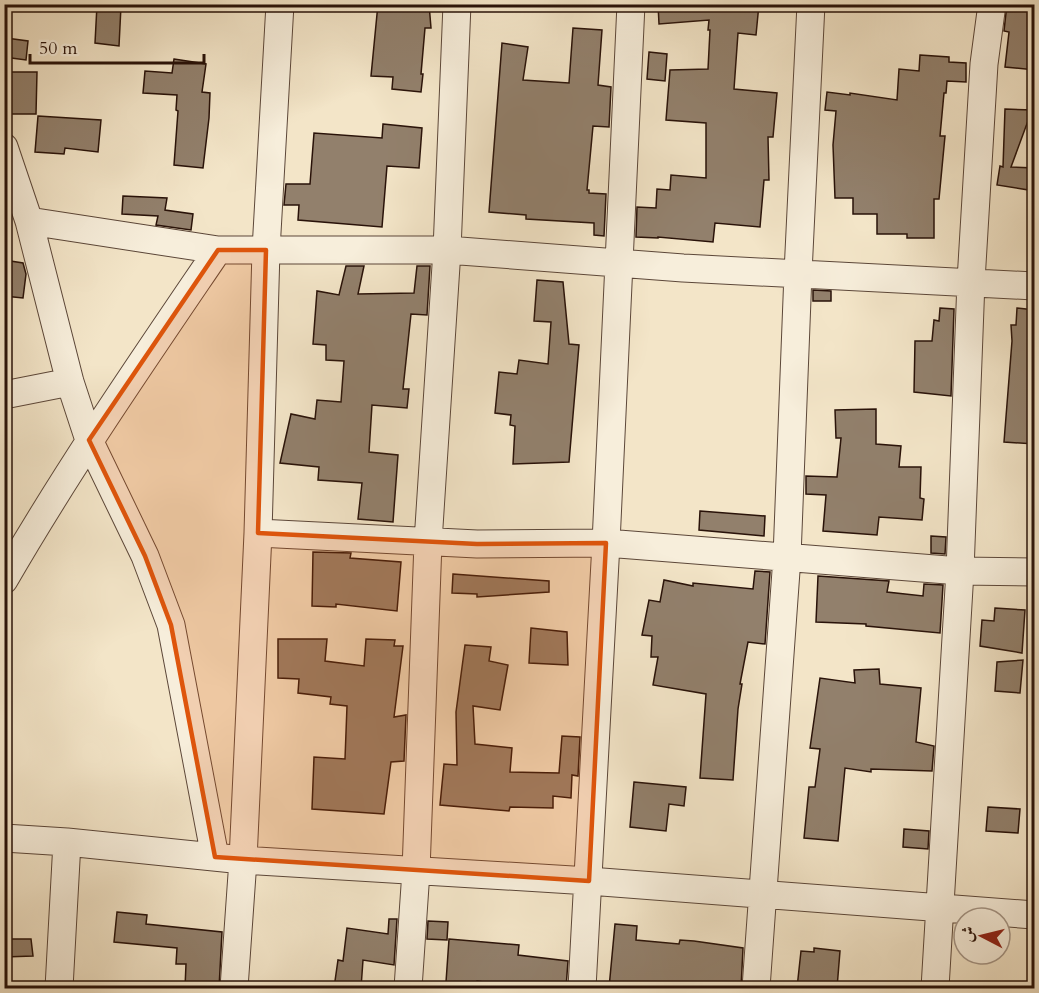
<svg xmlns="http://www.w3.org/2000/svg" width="1039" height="993" viewBox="0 0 1039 993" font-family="Cardo,Amiri,serif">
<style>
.building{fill:#92806c;stroke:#291209;stroke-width:1.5}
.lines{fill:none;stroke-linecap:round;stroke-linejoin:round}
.street-casing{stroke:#5c4739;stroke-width:29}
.street{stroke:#f7eedb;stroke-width:27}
.marked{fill:#de550c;fill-opacity:0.2;stroke:#de550c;stroke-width:4.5;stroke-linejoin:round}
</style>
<rect width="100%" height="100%" fill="#f3e5c8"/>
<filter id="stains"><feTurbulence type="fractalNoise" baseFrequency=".00333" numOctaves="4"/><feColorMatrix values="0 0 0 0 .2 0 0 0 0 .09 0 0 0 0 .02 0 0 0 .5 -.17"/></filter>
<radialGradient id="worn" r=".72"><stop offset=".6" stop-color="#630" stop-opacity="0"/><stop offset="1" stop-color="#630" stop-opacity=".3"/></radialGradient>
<path class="building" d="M 378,4 L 429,4 L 431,28 L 425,28 L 421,74 L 423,74 L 421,92 L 392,89 L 393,77 L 371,76 Z
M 658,4 L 759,4 L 756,35 L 738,33 L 734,89 L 777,93 L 773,137 L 768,137 L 769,180 L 764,180 L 760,227 L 715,223 L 713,242 L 658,237 L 658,238 L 636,237 L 637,207 L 656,208 L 657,189 L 670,190 L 671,175 L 706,178 L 706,123 L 666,120 L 670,70 L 708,69 L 710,30 L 708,30 L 709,20 L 659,24 Z
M 1007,4 L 1035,4 L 1035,70 L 1005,67 L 1009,32 L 1004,31 Z
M 97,5 L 121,6 L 119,46 L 95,43 Z
M 573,28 L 602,30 L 598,85 L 611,87 L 609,127 L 593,126 L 587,190 L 589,190 L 589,193 L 606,194 L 604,236 L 594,235 L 594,223 L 526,219 L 526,215 L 489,212 L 502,43 L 528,47 L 523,80 L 569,83 Z
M 6,38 L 28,41 L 26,60 L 4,57 Z
M 649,52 L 667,54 L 665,81 L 647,79 Z
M 920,55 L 949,57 L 949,62 L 966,63 L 966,82 L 947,81 L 946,93 L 944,93 L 940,136 L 945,136 L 939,199 L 934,199 L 934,238 L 907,238 L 907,234 L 877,234 L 877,214 L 853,214 L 853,198 L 835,198 L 833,145 L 836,111 L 825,110 L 827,92 L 850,95 L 850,93 L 897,100 L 899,69 L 919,71 Z
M 174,59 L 206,64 L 202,92 L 210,93 L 209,118 L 203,168 L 174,165 L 178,111 L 176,110 L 177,95 L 143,93 L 145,71 L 172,73 Z
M 11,72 L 37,72 L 36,114 L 11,114 Z
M 1005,109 L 1032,110 L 1011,167 L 1035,168 L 1035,191 L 997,185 L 1000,166 L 1003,167 Z
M 38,116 L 101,120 L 98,152 L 65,148 L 64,154 L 35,152 Z
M 383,124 L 422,128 L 419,168 L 387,166 L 382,227 L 298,220 L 299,205 L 284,205 L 286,184 L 310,184 L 314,133 L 382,138 Z
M 123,196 L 167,198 L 165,210 L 193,214 L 191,230 L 156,225 L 158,216 L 122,214 Z
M 4,260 L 23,263 L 26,274 L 23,298 L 4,296 Z
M 346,266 L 364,266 L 358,294 L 414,293 L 417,266 L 430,266 L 427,315 L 411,314 L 403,389 L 409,389 L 407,408 L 372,405 L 369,452 L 398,455 L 393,522 L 358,519 L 362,483 L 318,480 L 319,467 L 280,463 L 291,414 L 315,419 L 317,400 L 341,402 L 344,361 L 326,360 L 326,345 L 313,344 L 317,291 L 339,295 Z
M 537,280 L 563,282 L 569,344 L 579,345 L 569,462 L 513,464 L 515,426 L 510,425 L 511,415 L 495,413 L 499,372 L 517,374 L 519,360 L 548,364 L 551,322 L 534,321 Z
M 813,290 L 831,291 L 831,301 L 813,301 Z
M 940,308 L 954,309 L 951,396 L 914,392 L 915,341 L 932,341 L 934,320 L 939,321 Z
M 1017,308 L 1035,310 L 1035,444 L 1004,442 L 1012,341 L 1011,325 L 1016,325 Z
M 876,409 L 876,444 L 901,446 L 899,467 L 921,467 L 920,498 L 924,499 L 922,520 L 879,517 L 877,535 L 823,531 L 826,495 L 806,494 L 806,476 L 837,477 L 841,438 L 836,438 L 835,410 Z
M 700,511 L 765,516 L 764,536 L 699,530 Z
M 931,536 L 946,537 L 945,554 L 931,553 Z
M 313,552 L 351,553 L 350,558 L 401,562 L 397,611 L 336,604 L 336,607 L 312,606 Z
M 755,571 L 770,572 L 765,644 L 748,642 L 740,684 L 742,684 L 738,709 L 733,780 L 700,778 L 706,694 L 653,685 L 658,657 L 651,657 L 652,636 L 642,635 L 649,600 L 660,602 L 664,580 L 693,586 L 693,583 L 753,589 Z
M 453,574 L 549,581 L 549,592 L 477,597 L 477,594 L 452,593 Z
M 818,576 L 889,581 L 887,592 L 923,596 L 924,584 L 943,585 L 940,633 L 866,626 L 866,624 L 816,622 Z
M 995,608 L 1025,610 L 1022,653 L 980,646 L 982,620 L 994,621 Z
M 531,628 L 567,632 L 568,665 L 529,663 Z
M 278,639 L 327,639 L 325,661 L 364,666 L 366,639 L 395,640 L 394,646 L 403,646 L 394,717 L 406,715 L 404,761 L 391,762 L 384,814 L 312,809 L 314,757 L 345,759 L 347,706 L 330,704 L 331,697 L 298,693 L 299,679 L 278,678 Z
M 465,645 L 491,647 L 489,661 L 508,665 L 500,710 L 473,706 L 475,744 L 512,748 L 510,772 L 559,773 L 562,736 L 580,737 L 578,776 L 572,775 L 571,798 L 553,796 L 553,808 L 510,807 L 509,811 L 440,805 L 444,764 L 457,765 L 456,712 Z
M 1023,660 L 1020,693 L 995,691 L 997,662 Z
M 879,669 L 880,684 L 921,688 L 916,742 L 934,746 L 932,771 L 871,769 L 871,772 L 845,768 L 838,841 L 804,838 L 809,787 L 815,787 L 820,749 L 810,748 L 820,678 L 855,683 L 854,670 Z
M 634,782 L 686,787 L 684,806 L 669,804 L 666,831 L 630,827 Z
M 988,807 L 1020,809 L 1018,833 L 986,831 Z
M 904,829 L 929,831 L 928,849 L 903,847 Z
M 117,912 L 147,915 L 146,924 L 222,932 L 219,988 L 185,988 L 186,964 L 176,964 L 177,948 L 114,942 Z
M 389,919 L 397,919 L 394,965 L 363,960 L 361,988 L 334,988 L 338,960 L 343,961 L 347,928 L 388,934 Z
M 428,921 L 448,922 L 447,940 L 427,939 Z
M 615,924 L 637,926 L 636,940 L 679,944 L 680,940 L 694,941 L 743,948 L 741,988 L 609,988 Z
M 4,939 L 31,939 L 33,956 L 4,957 Z
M 449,939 L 519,945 L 518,955 L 568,961 L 566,988 L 524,988 L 524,987 L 477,981 L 476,984 L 446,982 Z
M 814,948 L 840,951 L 837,988 L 797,988 L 801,951 L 814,952 Z"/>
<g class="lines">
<g class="street-casing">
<path id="street" d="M 4,147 L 29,221 L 70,382 L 89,440 L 145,556 L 171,625 L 215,857
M 29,221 L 218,250
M 4,395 L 70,382
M 258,533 L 477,544 L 606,543 L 960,571 L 1034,572
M 4,580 C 70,466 144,359 218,250 L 447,250 L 683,268 L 1034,286
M 4,838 L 67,842 L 243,860 L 589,881 L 1034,915
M 59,988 L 67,842
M 234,988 L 243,860 L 258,533 L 266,250 L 280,4
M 408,988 L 416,871 L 428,542 L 447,250 L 457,4
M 582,988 L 606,543 L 631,4
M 756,988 L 787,557 L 798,273 L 811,4
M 935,988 L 960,571 L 971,281 L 984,64 L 992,4"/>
</g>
<use href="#street" class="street"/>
</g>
<path class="marked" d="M 218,250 L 266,250 L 258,533 L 477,544 L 606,543 L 589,881 L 215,857 L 171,625 L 145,556 L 89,440 Z"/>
<rect width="1039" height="993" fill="none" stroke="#f3e5c8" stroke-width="24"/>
<rect x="6" y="6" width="1027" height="981" fill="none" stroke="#291209" stroke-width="3"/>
<rect x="12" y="12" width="1015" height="969" fill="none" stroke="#291209" stroke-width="1.5"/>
<g transform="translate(982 936) rotate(277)"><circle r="28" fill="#f7eedb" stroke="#a59687" stroke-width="1.5"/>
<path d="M0-4.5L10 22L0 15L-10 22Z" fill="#8f2418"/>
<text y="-9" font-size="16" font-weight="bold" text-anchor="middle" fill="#291209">ش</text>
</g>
<path d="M30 54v9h174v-9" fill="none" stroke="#291209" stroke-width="3"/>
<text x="39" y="54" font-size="18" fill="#291209" stroke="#f7eedb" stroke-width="4.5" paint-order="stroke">50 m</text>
<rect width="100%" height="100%" filter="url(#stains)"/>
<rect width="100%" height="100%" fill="url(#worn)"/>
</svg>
